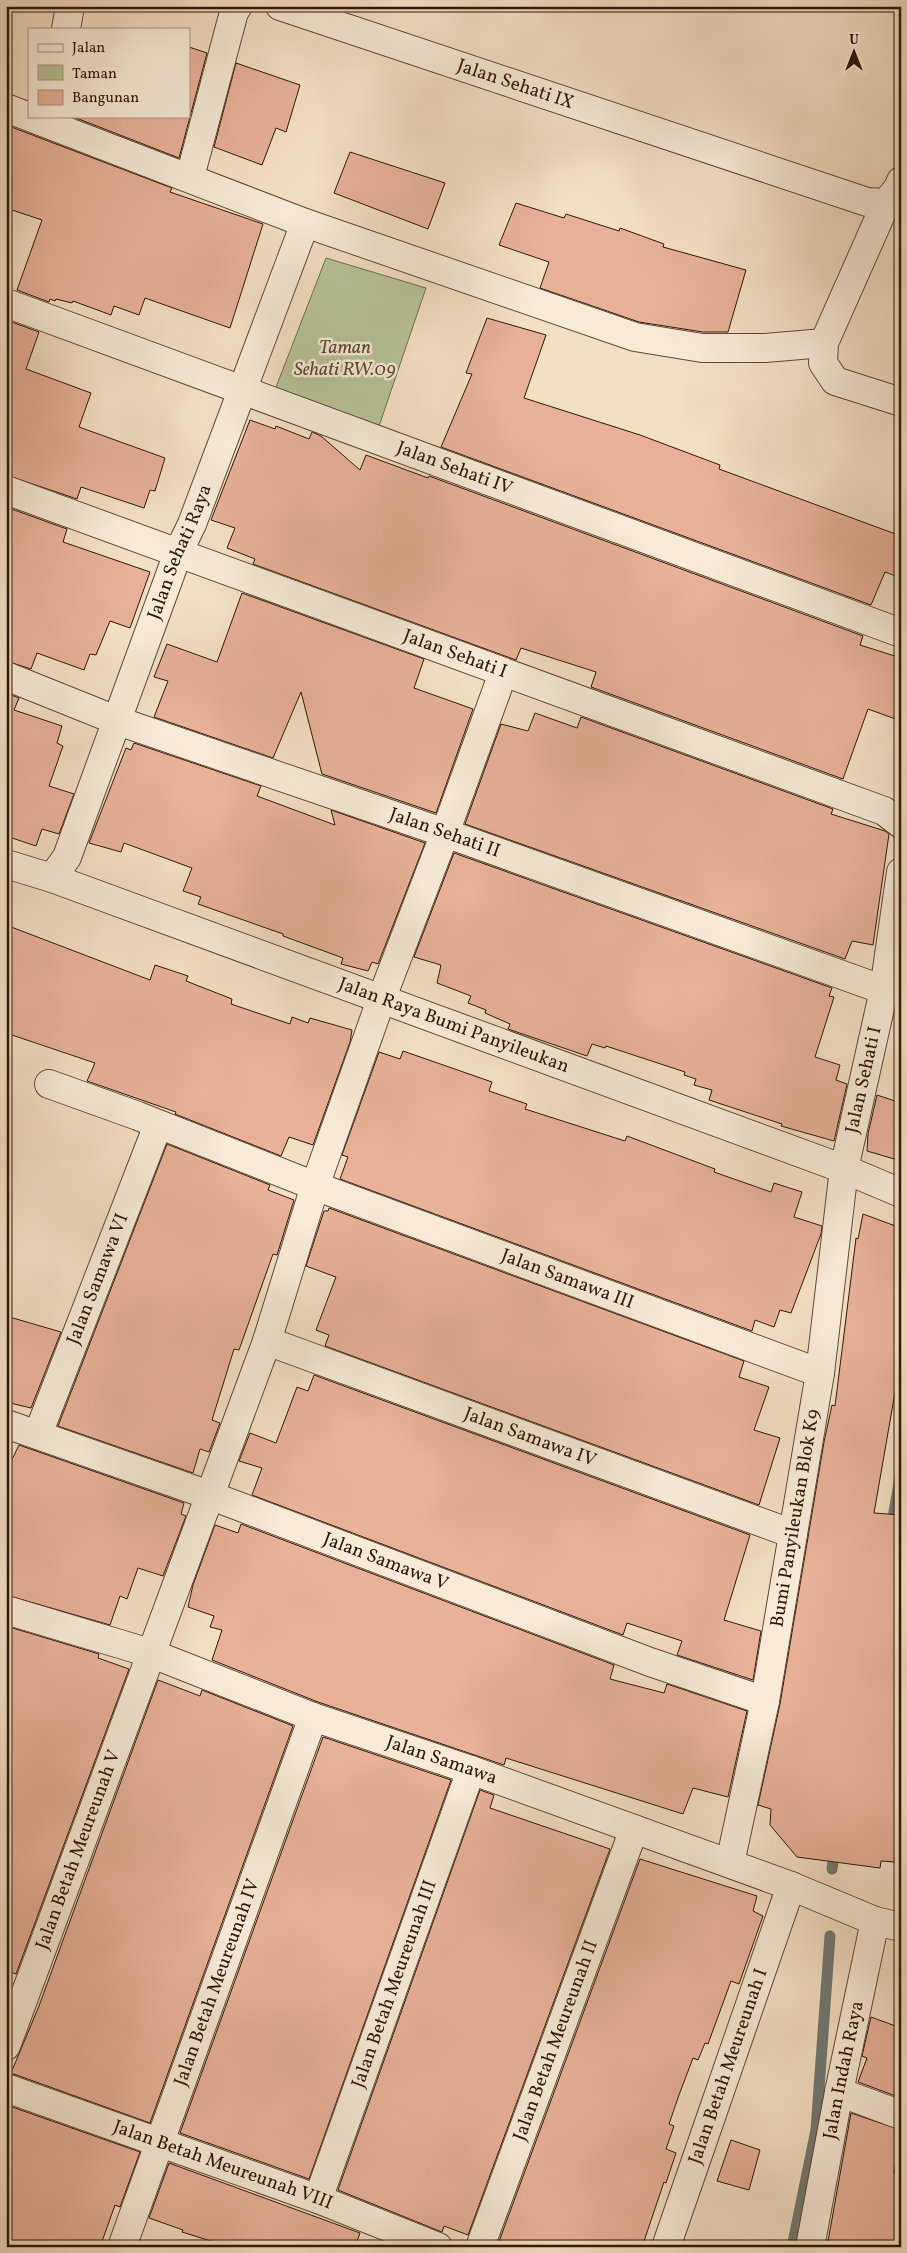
<svg xmlns="http://www.w3.org/2000/svg" width="907" height="2253" viewBox="0 0 907 2253" font-family="Vollkorn,serif">
<style>
.green{fill:#b7c396;stroke:#736d4e}
.lines{fill:none;stroke-linecap:round;stroke-linejoin:round}
.stream{stroke:#727974;stroke-width:11}
.building{fill:#e8b198;stroke:#2f1707}
.street-casing{stroke:#604936;stroke-width:30}
.street{stroke:#f7ebd8;stroke-width:28}
.labels{text-anchor:middle;dominant-baseline:central;stroke-width:5;stroke-linejoin:round;paint-order:stroke}
.street-label{font-size:19px;fill:#2f1707;stroke:#f7ebd8}
.park-label{font-size:19px;font-style:italic;fill:#584b32;stroke:#f7ebd8}
</style>
<rect width="100%" height="100%" fill="#f3e0c3"/>
<filter id="stains"><feTurbulence type="fractalNoise" baseFrequency=".004" numOctaves="4"/><feColorMatrix values="0 0 0 0 .2 0 0 0 0 .09 0 0 0 0 .02 0 0 0 .5 -.17"/></filter>
<radialGradient id="worn" r=".72"><stop offset=".6" stop-color="#630" stop-opacity="0"/><stop offset="1" stop-color="#630" stop-opacity=".3"/></radialGradient>
<path class="green" d="M 326,258 L 426,288 L 378,429 L 273,395 Z"/>
<g class="lines">
<path class="stream" d="M 891,1529 L 901,1472
M 832,1869 L 835,1848
M 792,2247 L 816,2130 L 830,1936"/>
</g>
<path class="building" d="M 189,47 L 207,53 L 179,158 L 71,116 L 189,116 Z
M 236,63 L 300,85 L 286,132 L 276,128 L 262,165 L 214,147 Z
M 6,125 L 172,188 L 170,192 L 263,224 L 230,328 L 145,298 L 139,315 L 114,306 L 111,315 L 73,301 L 72,303 L 56,299 L 55,301 L 50,299 L 49,302 L 17,290 L 42,220 L 6,208 Z
M 350,152 L 445,183 L 428,229 L 334,193 Z
M 516,203 L 564,218 L 566,214 L 619,231 L 620,228 L 664,244 L 663,247 L 746,270 L 728,332 L 703,332 L 639,322 L 540,288 L 549,262 L 499,245 Z
M 487,318 L 546,335 L 524,398 L 640,435 L 720,465 L 719,469 L 901,536 L 901,578 L 885,572 L 871,605 L 441,447 L 472,374 L 466,373 Z
M 6,320 L 39,332 L 26,369 L 91,393 L 79,427 L 165,458 L 155,491 L 150,490 L 144,508 L 81,487 L 77,499 L 6,475 Z
M 250,420 L 275,429 L 276,426 L 309,439 L 312,432 L 321,436 L 360,470 L 366,455 L 428,478 L 429,476 L 863,636 L 860,645 L 901,658 L 901,721 L 868,709 L 843,779 L 591,687 L 596,672 L 521,648 L 516,660 L 253,564 L 255,559 L 227,548 L 235,528 L 211,520 Z
M 6,507 L 67,529 L 63,542 L 150,572 L 130,628 L 110,621 L 96,655 L 90,654 L 84,670 L 37,653 L 31,669 L 6,661 Z
M 242,593 L 424,659 L 414,688 L 473,709 L 436,813 L 322,774 L 301,692 L 273,758 L 154,717 L 168,681 L 154,677 L 167,644 L 217,662 Z
M 6,693 L 19,698 L 14,710 L 62,726 L 57,743 L 63,746 L 49,786 L 74,794 L 59,834 L 42,829 L 36,846 L 6,836 Z
M 535,713 L 577,728 L 581,717 L 833,809 L 831,814 L 885,831 L 889,834 L 873,945 L 852,941 L 845,959 L 465,824 L 501,724 L 528,731 Z
M 134,743 L 261,786 L 257,796 L 335,825 L 331,810 L 425,843 L 378,964 L 372,962 L 368,971 L 341,964 L 343,958 L 283,936 L 283,934 L 198,904 L 201,897 L 183,891 L 192,868 L 124,843 L 121,852 L 89,843 L 126,748 L 131,750 Z
M 454,853 L 832,988 L 829,996 L 834,997 L 815,1057 L 840,1065 L 836,1080 L 847,1084 L 834,1141 L 781,1126 L 782,1124 L 709,1100 L 712,1090 L 694,1085 L 696,1079 L 684,1075 L 685,1072 L 606,1046 L 605,1048 L 592,1044 L 587,1056 L 508,1029 L 510,1024 L 485,1013 L 486,1010 L 468,1003 L 471,996 L 437,983 L 441,965 L 414,957 Z
M 6,925 L 150,980 L 155,965 L 188,976 L 186,981 L 232,999 L 231,1004 L 290,1024 L 292,1017 L 308,1023 L 310,1018 L 352,1030 L 350,1042 L 313,1145 L 289,1137 L 281,1156 L 175,1114 L 176,1112 L 87,1081 L 95,1063 L 6,1033 Z
M 403,1051 L 492,1082 L 489,1091 L 527,1104 L 525,1109 L 625,1141 L 627,1136 L 715,1169 L 714,1172 L 771,1192 L 774,1183 L 802,1192 L 794,1217 L 822,1226 L 821,1234 L 791,1313 L 780,1310 L 774,1327 L 755,1320 L 752,1331 L 340,1179 L 348,1157 L 342,1155 L 379,1052 L 400,1059 Z
M 877,1095 L 901,1103 L 901,1161 L 867,1151 L 868,1134 Z
M 167,1144 L 270,1185 L 268,1190 L 294,1200 L 277,1255 L 273,1254 L 239,1350 L 234,1349 L 212,1420 L 220,1423 L 209,1452 L 200,1449 L 193,1473 L 58,1426 Z
M 329,1208 L 744,1361 L 739,1377 L 769,1387 L 754,1430 L 780,1438 L 759,1505 L 325,1346 L 329,1335 L 316,1330 L 336,1277 L 306,1266 L 324,1211 L 328,1211 Z
M 863,1214 L 901,1228 L 901,1358 L 874,1513 L 901,1515 L 901,1824 L 895,1862 L 881,1861 L 880,1868 L 797,1857 L 770,1825 L 771,1809 L 758,1805 L 780,1704 L 824,1442 L 832,1405 L 835,1406 L 856,1238 L 858,1239 Z
M 6,1316 L 61,1332 L 31,1408 L 6,1402 Z
M 314,1375 L 750,1535 L 724,1620 L 761,1631 L 753,1680 L 677,1655 L 682,1641 L 627,1623 L 623,1635 L 252,1495 L 262,1468 L 239,1461 L 250,1433 L 276,1443 L 297,1387 L 308,1391 Z
M 19,1445 L 184,1503 L 181,1514 L 186,1516 L 163,1576 L 138,1568 L 127,1599 L 120,1596 L 110,1625 L 6,1595 L 6,1472 Z
M 241,1524 L 614,1665 L 610,1679 L 664,1693 L 667,1684 L 747,1711 L 728,1797 L 693,1788 L 683,1814 L 506,1758 L 504,1765 L 318,1702 L 212,1660 L 222,1630 L 210,1627 L 214,1616 L 188,1607 L 193,1585 L 215,1525 L 238,1533 Z
M 6,1626 L 99,1654 L 98,1658 L 129,1669 L 16,1974 L 6,1970 Z
M 158,1680 L 200,1696 L 202,1690 L 293,1726 L 150,2123 L 11,2073 L 39,2006 Z
M 323,1737 L 451,1780 L 309,2179 L 180,2133 Z
M 480,1790 L 494,1795 L 490,1808 L 610,1849 L 468,2235 L 444,2226 L 442,2232 L 338,2190 Z
M 640,1859 L 757,1896 L 753,1911 L 763,1916 L 739,1984 L 731,1981 L 708,2044 L 705,2043 L 698,2060 L 693,2058 L 679,2095 L 669,2124 L 674,2126 L 666,2149 L 676,2153 L 666,2183 L 664,2182 L 642,2247 L 497,2247 Z
M 871,2017 L 901,2028 L 901,2098 L 858,2082 L 867,2058 L 862,2056 Z
M 12,2107 L 140,2152 L 120,2207 L 115,2205 L 100,2247 L 6,2247 L 6,2120 Z
M 851,2113 L 901,2130 L 894,2173 L 901,2174 L 901,2247 L 827,2247 Z
M 731,2140 L 760,2150 L 749,2190 L 717,2181 Z
M 169,2163 L 360,2233 L 355,2247 L 230,2247 L 182,2232 L 183,2230 L 149,2218 Z"/>
<g class="lines">
<g class="street-casing">
<g id="street">
<path id="s1" d="M 280,6 L 867,202 L 886,203 L 898,188 L 901,181"/>
<path d="M 66,29 L 70,6"/>
<path d="M 6,108 L 305,223 L 635,337 L 702,348 L 765,348 L 824,343"/>
<path d="M 190,177 L 234,12 L 238,6"/>
<path d="M 886,203 L 824,343 L 823,363 L 835,381 L 901,402"/>
<path id="s2" d="M 6,303 L 901,633"/>
<path id="s3" d="M 6,490 L 884,811 L 901,824"/>
<path id="s4" d="M 6,676 L 118,721 L 445,833 L 884,990"/>
<path id="s5" d="M 6,864 L 52,878 L 844,1169 L 901,1193"/>
<path id="s6" d="M 52,878 L 67,857 L 178,553 L 192,524 L 305,223"/>
<path id="s7" d="M 49,1084 L 138,1116 L 315,1186 L 820,1373"/>
<path id="s8" d="M 267,1341 L 793,1534"/>
<path id="s9" d="M 6,1424 L 209,1495 L 650,1662 L 765,1701"/>
<path id="s10" d="M 38,1434 L 158,1125"/>
<path id="s11" d="M 6,1610 L 150,1653 L 313,1717 L 471,1770 L 791,1886 L 875,1921"/>
<path id="s12" d="M 730,1863 L 765,1701 L 820,1373 L 844,1169 L 884,990 L 901,872"/>
<path id="s13" d="M 6,2046 L 267,1341 L 315,1186 L 381,1000 L 445,833 L 503,673"/>
<path id="s14" d="M 6,2088 L 318,2199 L 438,2247"/>
<path d="M 839,2092 L 901,2115"/>
<path id="s15" d="M 318,2199 L 471,1770"/>
<path id="s16" d="M 122,2247 L 313,1717"/>
<path id="s17" d="M 480,2247 L 634,1829"/>
<path id="s18" d="M 666,2247 L 791,1886"/>
<path id="s19" d="M 810,2247 L 839,2092 L 875,1921 L 901,1927"/>
</g>
</g>
<use href="#street" class="street"/>
</g>
<g class="labels">
<g class="street-label">
<text stroke="none"><textPath href="#s1" startOffset="248">Jalan Sehati IX</textPath></text>
<text stroke="none"><textPath href="#s2" startOffset="478">Jalan Sehati IV</textPath></text>
<text stroke="none"><textPath href="#s6" startOffset="351">Jalan Sehati Raya</textPath></text>
<text stroke="none"><textPath href="#s3" startOffset="478">Jalan Sehati I</textPath></text>
<text stroke="none"><textPath href="#s4" startOffset="466">Jalan Sehati II</textPath></text>
<text stroke="none"><textPath href="#s5" startOffset="476">Jalan Raya Bumi Panyileukan</textPath></text>
<text stroke="none"><textPath href="#s12" startOffset="795">Jalan Sehati I</textPath></text>
<text stroke="none"><textPath href="#s10" startOffset="166">Jalan Samawa VI</textPath></text>
<text stroke="none"><textPath href="#s7" startOffset="554">Jalan Samawa III</textPath></text>
<text stroke="none"><textPath href="#s8" startOffset="280">Jalan Samawa IV</textPath></text>
<text stroke="none"><textPath href="#s12" startOffset="351">Bumi Panyileukan Blok K9</textPath></text>
<text stroke="none"><textPath href="#s9" startOffset="404">Jalan Samawa V</textPath></text>
<text stroke="none"><textPath href="#s11" startOffset="461">Jalan Samawa</textPath></text>
<text stroke="none"><textPath href="#s13" startOffset="209">Jalan Betah Meureunah V</textPath></text>
<text stroke="none"><textPath href="#s16" startOffset="281">Jalan Betah Meureunah IV</textPath></text>
<text stroke="none"><textPath href="#s15" startOffset="228">Jalan Betah Meureunah III</textPath></text>
<text stroke="none"><textPath href="#s17" startOffset="220">Jalan Betah Meureunah II</textPath></text>
<text stroke="none"><textPath href="#s18" startOffset="191">Jalan Betah Meureunah I</textPath></text>
<text stroke="none"><textPath href="#s19" startOffset="180">Jalan Indah Raya</textPath></text>
<text stroke="none"><textPath href="#s14" startOffset="230">Jalan Betah Meureunah VIII</textPath></text>
</g>
<g class="park-label">
<text x="345" y="348">Taman<tspan x="345" dy="22">Sehati RW.09</tspan></text>
</g>
</g>
<rect width="907" height="2253" fill="none" stroke="#f3e0c3" stroke-width="25"/>
<rect x="8" y="8" width="892" height="2238" fill="none" stroke="#2f1707" stroke-width="2.5"/>
<rect x="12" y="12" width="882" height="2228" fill="none" stroke="#2f1707"/>
<rect x="28" y="28" width="162" height="90" fill="#f7ebd8" stroke="#a79684"/>
<rect x="38" y="44" width="25" height="8" fill="#f7ebd8" stroke="#a79684"/>
<text x="72" y="52" font-size="15" fill="#2f1707">Jalan</text>
<rect x="38" y="65" width="25" height="15" fill="#b7c396" stroke="#a79684"/>
<text x="72" y="78" font-size="15" fill="#2f1707">Taman</text>
<rect x="38" y="90" width="25" height="15" fill="#e8b198" stroke="#a79684"/>
<text x="72" y="102" font-size="15" fill="#2f1707">Bangunan</text>
<g transform="translate(854 52)" stroke="#f7ebd8" stroke-width="4" paint-order="stroke">
<path d="M0-4L9 19L0 12L-9 19Z" fill="#2f1707"/>
<text y="-8" font-size="14" font-weight="bold" text-anchor="middle" fill="#2f1707">U</text>
</g>
<rect width="100%" height="100%" filter="url(#stains)"/>
<rect width="100%" height="100%" fill="url(#worn)"/>
</svg>
